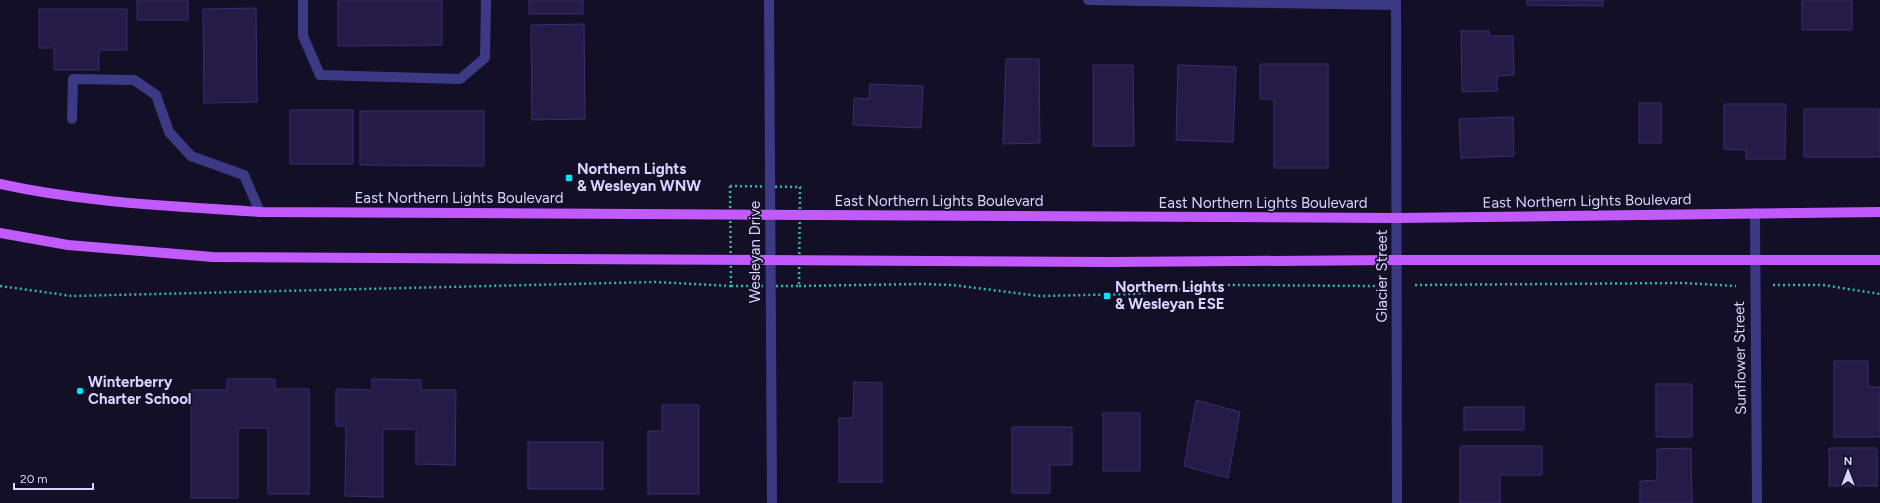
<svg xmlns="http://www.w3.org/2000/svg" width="1880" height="503" viewBox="0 0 1880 503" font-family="Figtree,sans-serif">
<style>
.building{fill:#241b47;stroke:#3b2d73}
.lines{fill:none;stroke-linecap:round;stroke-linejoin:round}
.path{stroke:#2fb8b0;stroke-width:2.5;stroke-dasharray:2 3;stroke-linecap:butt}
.minor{stroke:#3d3a85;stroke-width:10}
.major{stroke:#c25bff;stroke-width:10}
.poi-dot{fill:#00e5ff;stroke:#130f26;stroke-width:1.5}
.labels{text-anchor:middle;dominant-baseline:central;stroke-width:3.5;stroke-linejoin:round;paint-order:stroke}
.poi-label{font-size:15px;font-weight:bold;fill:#d9d4ff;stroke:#130f26;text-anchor:start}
.street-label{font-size:15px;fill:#d9d4ff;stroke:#130f26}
</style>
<rect width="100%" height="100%" fill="#130f26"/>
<path class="building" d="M 137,0 L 188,0 L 188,20 L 137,20 Z
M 338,0 L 442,0 L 442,45 L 338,46 Z
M 529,0 L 583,0 L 583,14 L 529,14 Z
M 1527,0 L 1603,0 L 1603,6 L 1527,5 Z
M 1802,0 L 1852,0 L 1852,30 L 1802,30 Z
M 256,8 L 257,102 L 204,103 L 203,9 Z
M 39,9 L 127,9 L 127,50 L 99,50 L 99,70 L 54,70 L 54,48 L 39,48 Z
M 584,24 L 585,119 L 532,120 L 531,25 Z
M 1461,31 L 1489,31 L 1489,36 L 1513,36 L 1514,75 L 1497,76 L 1497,91 L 1462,92 Z
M 1006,59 L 1039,59 L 1040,143 L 1003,144 Z
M 1260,64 L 1328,64 L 1328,168 L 1274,168 L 1274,99 L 1260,99 Z
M 1093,65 L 1133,65 L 1134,146 L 1093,146 Z
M 1178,65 L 1236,67 L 1233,142 L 1176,140 Z
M 870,84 L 923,86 L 921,128 L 853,125 L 854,98 L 869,99 Z
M 1639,103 L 1661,103 L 1661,143 L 1639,143 Z
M 1724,104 L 1786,104 L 1785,159 L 1746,159 L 1746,150 L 1724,149 Z
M 1804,109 L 1880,109 L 1880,157 L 1804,157 Z
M 290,110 L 353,110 L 353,164 L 290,164 Z
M 360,111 L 484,111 L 484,166 L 360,165 Z
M 1513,117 L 1514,156 L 1461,158 L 1459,119 Z
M 1834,361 L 1868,361 L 1868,387 L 1880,387 L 1880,437 L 1834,437 Z
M 227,379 L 275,379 L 275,389 L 309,389 L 309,494 L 268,494 L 268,428 L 238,428 L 238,498 L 191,498 L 191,390 L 227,390 Z
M 372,379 L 421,380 L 421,390 L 456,390 L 455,465 L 416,464 L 416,429 L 383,429 L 383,497 L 345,496 L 346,426 L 336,426 L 336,389 L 372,390 Z
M 854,382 L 882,383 L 882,482 L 839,482 L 839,418 L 853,418 Z
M 1656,384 L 1692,384 L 1692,437 L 1656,437 Z
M 1196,400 L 1240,412 L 1228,478 L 1184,466 Z
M 662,405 L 699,405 L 699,494 L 648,494 L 648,431 L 662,431 Z
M 1464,407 L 1524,407 L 1524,430 L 1464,430 Z
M 1103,413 L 1140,413 L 1140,471 L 1103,471 Z
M 1012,427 L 1072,427 L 1072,465 L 1050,465 L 1050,493 L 1012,493 Z
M 528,442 L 603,442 L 603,489 L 528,489 Z
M 1460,446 L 1542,446 L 1542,475 L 1500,475 L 1500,503 L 1460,503 Z
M 1691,448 L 1692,503 L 1640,503 L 1640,481 L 1657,480 L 1657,449 Z
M 1829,448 L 1877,448 L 1877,486 L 1829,486 Z"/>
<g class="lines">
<path class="path" d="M 730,186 L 800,187 L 799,286 L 731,286 Z
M 1415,285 L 1683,283 L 1736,286
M 1773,285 L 1823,285 L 1880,294
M 0,286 L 72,296 L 655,282 L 731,286
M 799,286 L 922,284 L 952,285 L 1040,296 L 1133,294 L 1224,285 L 1378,286"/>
<path class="minor" d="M 303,0 L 303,36 L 320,75 L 460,79 L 485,58 L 486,0
M 769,0 L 772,503
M 1088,0 L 1396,5
M 1396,0 L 1397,503
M 72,119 L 73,79 L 134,80 L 156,95 L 169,132 L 191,156 L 244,175 L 260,212
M 1755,213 L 1757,503"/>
<path class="major" d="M 0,184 C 85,203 173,206 260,212 L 1396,218 L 1880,212
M 0,233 L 68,245 L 213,257 L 1109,262 L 1397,260 L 1880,260"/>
</g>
<g class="poi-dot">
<rect x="565" y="174" width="8" height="8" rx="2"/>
<rect x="1103" y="292" width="8" height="8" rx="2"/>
<circle cx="80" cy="391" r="4"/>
</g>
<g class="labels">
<g class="poi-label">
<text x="577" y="169">Northern Lights<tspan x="577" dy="17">&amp; Wesleyan WNW</tspan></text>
<text x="1115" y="287">Northern Lights<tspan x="1115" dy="17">&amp; Wesleyan ESE</tspan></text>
<text x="88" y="382">Winterberry<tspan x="88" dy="17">Charter School</tspan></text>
</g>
<g class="street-label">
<text x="459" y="198">East Northern Lights Boulevard</text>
<text x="939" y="201">East Northern Lights Boulevard</text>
<text transform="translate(1587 201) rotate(-1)">East Northern Lights Boulevard</text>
<text x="1263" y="203">East Northern Lights Boulevard</text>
<text transform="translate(755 252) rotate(-90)">Wesleyan Drive</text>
<text transform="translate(1382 276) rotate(-90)">Glacier Street</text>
<text transform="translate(1740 358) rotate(-91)">Sunflower Street</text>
</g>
</g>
<g transform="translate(1848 471)" stroke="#130f26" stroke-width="3" paint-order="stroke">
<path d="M0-3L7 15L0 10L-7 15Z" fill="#d9d4ff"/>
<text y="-6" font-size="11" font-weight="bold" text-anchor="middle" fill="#d9d4ff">N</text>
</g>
<path d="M14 483v6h79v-6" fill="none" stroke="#d9d4ff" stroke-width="2"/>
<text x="20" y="483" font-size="12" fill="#d9d4ff" stroke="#130f26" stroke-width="3" paint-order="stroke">20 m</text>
</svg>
